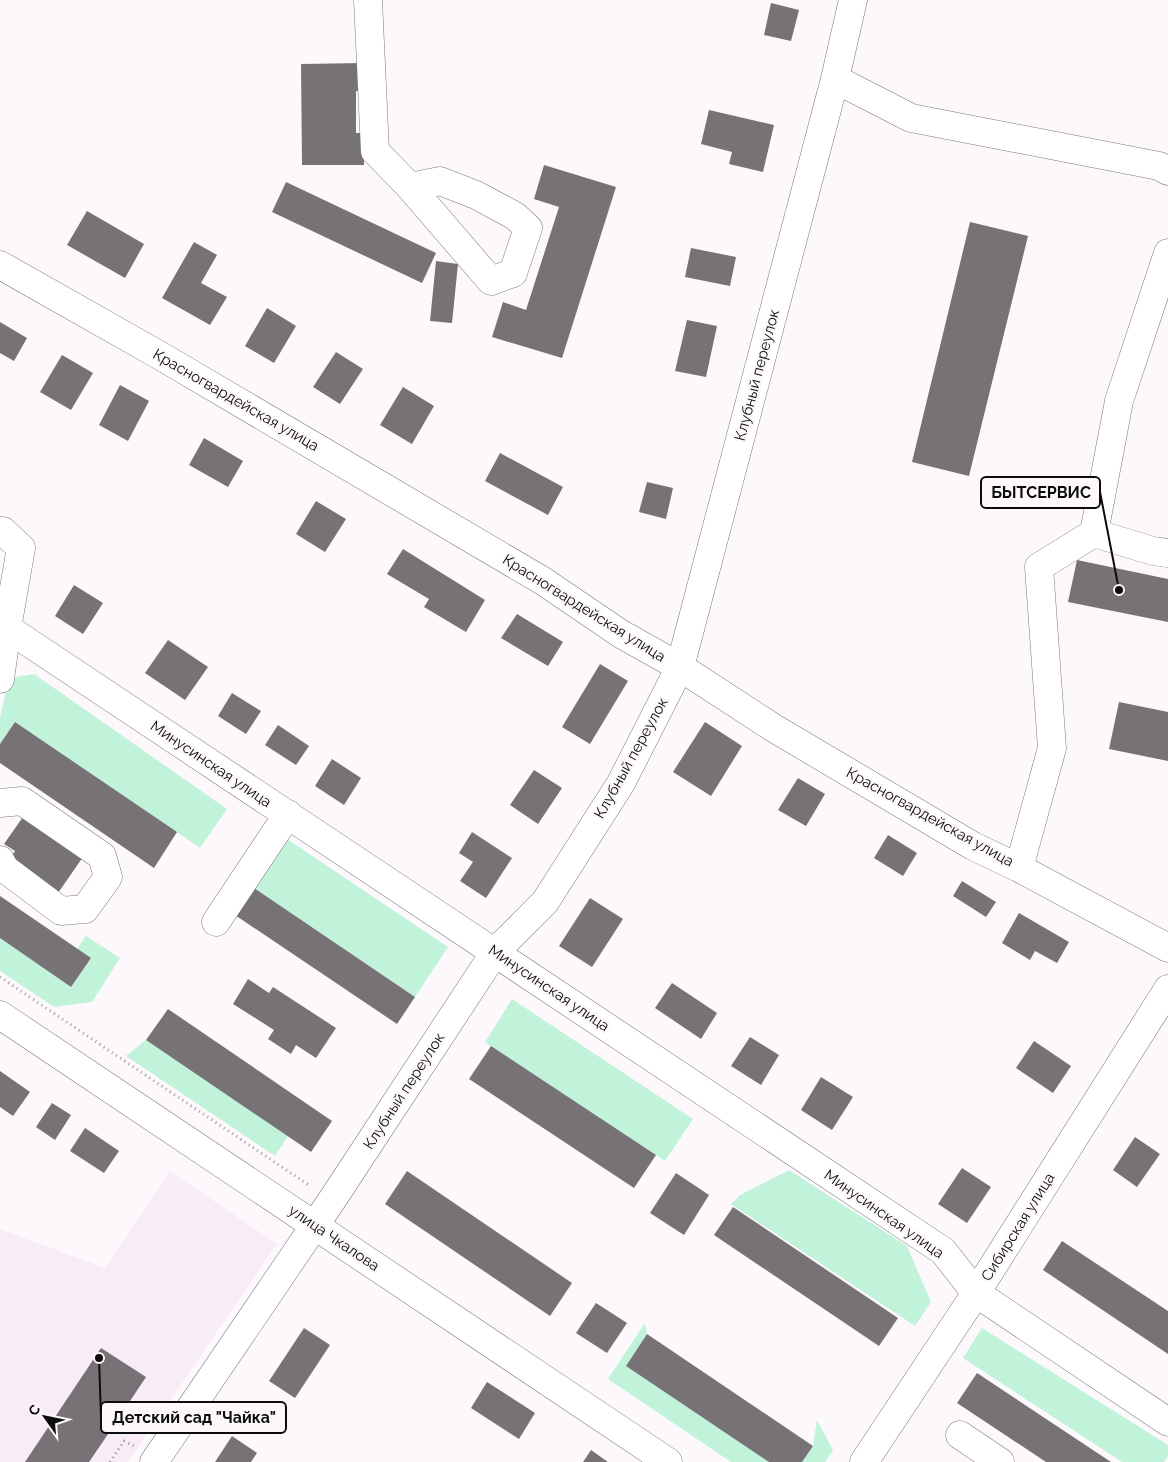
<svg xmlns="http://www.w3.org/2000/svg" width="1168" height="1462" viewBox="0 0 1168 1462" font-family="Raleway,sans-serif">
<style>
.built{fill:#f8edf7}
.green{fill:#c1f3da}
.building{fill:#767275}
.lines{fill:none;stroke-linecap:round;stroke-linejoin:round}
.minor-casing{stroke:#7c787c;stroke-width:29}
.path{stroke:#9b989b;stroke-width:3;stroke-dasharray:1 4;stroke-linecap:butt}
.minor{stroke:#fff;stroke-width:28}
.labels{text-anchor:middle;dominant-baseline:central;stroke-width:5;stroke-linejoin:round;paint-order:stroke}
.street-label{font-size:15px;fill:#0d0c0d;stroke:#fcf8fc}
.leader{fill:none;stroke:#0d0c0d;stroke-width:2}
.callout-dot{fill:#0d0c0d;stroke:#fcf8fc;stroke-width:2}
.callout{fill:#fcf8fc;stroke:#0d0c0d;stroke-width:2}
.callout-label{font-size:16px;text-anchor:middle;font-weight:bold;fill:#0d0c0d}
</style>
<rect width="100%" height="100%" fill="#fcf8fc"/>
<path class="built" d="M 170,1171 L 277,1244 L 128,1462 L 0,1462 L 0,1229 L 105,1268 Z"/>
<path class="green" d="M 34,674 L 227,809 L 200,848 L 15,722 L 0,744 L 0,718 L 9,678 Z
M 284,837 L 448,947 L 415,997 L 251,886 Z
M 86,936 L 120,958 L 92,1002 L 54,1007 L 0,971 L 0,938 L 71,987 L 91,958 L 77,949 Z
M 512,999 L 693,1119 L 665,1161 L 485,1042 Z
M 146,1040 L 288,1136 L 275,1156 L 126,1056 Z
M 789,1170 L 907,1246 L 931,1302 L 915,1326 L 731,1204 L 740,1195 Z
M 645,1323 L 647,1334 L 626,1366 L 769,1462 L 731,1462 L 608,1379 Z
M 982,1328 L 1168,1445 L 1168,1456 L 1164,1462 L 1122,1462 L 963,1358 Z
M 817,1420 L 833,1450 L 825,1462 L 802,1462 L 813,1446 Z"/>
<path class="building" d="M 771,3 L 799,10 L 791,41 L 764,35 Z
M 364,63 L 364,91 L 356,91 L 356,133 L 364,133 L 364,165 L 302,165 L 301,64 Z
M 709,110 L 774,125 L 763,172 L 729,164 L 732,152 L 701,144 Z
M 544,165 L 616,187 L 562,358 L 492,337 L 503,302 L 526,310 L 559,207 L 534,199 Z
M 286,182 L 436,253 L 422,283 L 272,212 Z
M 87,211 L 144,244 L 125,278 L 67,245 Z
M 970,222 L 1028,236 L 969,476 L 912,462 Z
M 194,242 L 217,255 L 201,283 L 227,297 L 210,325 L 162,298 Z
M 691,248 L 736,257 L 730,286 L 685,277 Z
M 436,261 L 458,264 L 452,323 L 430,321 Z
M 267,308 L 296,326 L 274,363 L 245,346 Z
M 687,320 L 717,326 L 706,377 L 675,371 Z
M 0,322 L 27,338 L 14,361 L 0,353 Z
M 336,352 L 363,369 L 340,404 L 313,387 Z
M 62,355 L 93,373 L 71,410 L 40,392 Z
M 120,385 L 149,401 L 128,441 L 99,425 Z
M 403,387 L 434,406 L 412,444 L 380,425 Z
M 204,438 L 243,461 L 228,487 L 189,465 Z
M 500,453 L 563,487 L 548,515 L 485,481 Z
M 647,482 L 673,488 L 666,519 L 639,512 Z
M 316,501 L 346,519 L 325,552 L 296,534 Z
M 403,549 L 485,600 L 466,632 L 424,607 L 429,599 L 387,574 Z
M 1077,560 L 1168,579 L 1168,622 L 1068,602 Z
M 74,585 L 103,603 L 83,634 L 55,616 Z
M 517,614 L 563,642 L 548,666 L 501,638 Z
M 168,640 L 208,667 L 185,700 L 145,673 Z
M 600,664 L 628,681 L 590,744 L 562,727 Z
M 232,693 L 261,711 L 246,734 L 218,716 Z
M 1119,702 L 1168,712 L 1168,761 L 1109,749 Z
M 15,722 L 177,832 L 154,868 L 0,763 L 0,744 Z
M 705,722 L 742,746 L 711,796 L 673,772 Z
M 278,725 L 309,746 L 296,765 L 265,745 Z
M 332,759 L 361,778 L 344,805 L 315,786 Z
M 534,770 L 562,788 L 538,824 L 510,805 Z
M 798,778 L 825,794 L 806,826 L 778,810 Z
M 25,814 L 85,854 L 58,893 L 9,860 L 15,851 L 4,844 Z
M 472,832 L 512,858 L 486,898 L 460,881 L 473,862 L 459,853 Z
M 888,835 L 917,853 L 903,876 L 874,858 Z
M 962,881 L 996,902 L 986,917 L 953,896 Z
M 251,886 L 415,997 L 397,1024 L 232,913 Z
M 0,896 L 91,958 L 71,987 L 0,938 Z
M 590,898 L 623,919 L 592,967 L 559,946 Z
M 1019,913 L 1069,942 L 1057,963 L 1035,951 L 1030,960 L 1002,943 Z
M 248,979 L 269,993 L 273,987 L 336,1028 L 316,1058 L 296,1045 L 291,1054 L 268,1039 L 274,1030 L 233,1004 Z
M 672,983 L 717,1013 L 701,1039 L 655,1008 Z
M 168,1009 L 332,1121 L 311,1152 L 146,1040 Z
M 750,1037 L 779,1055 L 761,1085 L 731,1066 Z
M 1034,1041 L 1071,1066 L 1053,1093 L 1016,1068 Z
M 491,1046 L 656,1155 L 634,1188 L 469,1079 Z
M 0,1071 L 30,1092 L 13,1116 L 0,1107 Z
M 821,1077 L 853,1097 L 832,1130 L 801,1110 Z
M 52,1103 L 71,1115 L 55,1140 L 36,1127 Z
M 85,1128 L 119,1151 L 104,1173 L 70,1151 Z
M 1135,1137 L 1160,1154 L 1137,1187 L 1113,1170 Z
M 962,1168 L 991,1187 L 967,1223 L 938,1204 Z
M 407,1171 L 572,1283 L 550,1316 L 385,1204 Z
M 676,1173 L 709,1195 L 684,1235 L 650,1213 Z
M 733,1207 L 898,1318 L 879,1346 L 714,1235 Z
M 1062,1241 L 1168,1311 L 1168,1354 L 1043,1270 Z
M 596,1303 L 627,1323 L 607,1353 L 576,1333 Z
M 304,1328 L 330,1345 L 295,1398 L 269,1381 Z
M 647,1334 L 813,1446 L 802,1462 L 769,1462 L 626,1366 Z
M 101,1348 L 146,1377 L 102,1443 L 89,1462 L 25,1462 Z
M 977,1373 L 1111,1462 L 1046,1462 L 957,1403 Z
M 487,1382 L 535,1413 L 519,1439 L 471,1408 Z
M 232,1436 L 257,1453 L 251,1462 L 215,1462 Z
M 591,1450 L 608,1462 L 583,1462 Z"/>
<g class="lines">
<g class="minor-casing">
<path id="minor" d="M 368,0 L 375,151 L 410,187 L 491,281 L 513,273 L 528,228 L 515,216 L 476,195 L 440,181 L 410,187
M 835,79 L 911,118 L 1159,166 L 1168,171
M 0,265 L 159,355 L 543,581 L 621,634 L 680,667 L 772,727 L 973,846 L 1019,868 L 1168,948
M 0,531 L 3,531 L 21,548 L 7,628 L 943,1251 L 976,1293 L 1168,1422
M 1094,533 L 1119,401 L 1168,253
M 0,679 L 7,628
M 0,803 L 22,801 L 102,856 L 108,877 L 85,909 L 61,911 L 5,869 L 0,860
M 1019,868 L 1052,748 L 1039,567 L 1094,533 L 1153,551 L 1168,553
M 216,922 L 288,814
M 0,1015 L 668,1462
M 960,1435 L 1000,1462
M 154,1462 L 332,1200 L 495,952 L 545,902 L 621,783 L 680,667 L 835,79 L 853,0
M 864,1462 L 976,1293 L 1168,989"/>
</g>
<path class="path" d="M 0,977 L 310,1186
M 110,1462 L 124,1441 L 134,1446"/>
<use href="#minor" class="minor"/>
</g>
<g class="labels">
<g class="street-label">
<text transform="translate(757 375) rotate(-75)">Клубный переулок</text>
<text transform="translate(236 400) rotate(30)">Красногвардейская улица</text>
<text transform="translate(584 608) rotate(32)">Красногвардейская улица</text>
<text transform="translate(631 758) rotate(-61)">Клубный переулок</text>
<text transform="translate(211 764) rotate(34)">Минусинская улица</text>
<text transform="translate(930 817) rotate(29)">Красногвардейская улица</text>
<text transform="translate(549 988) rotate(34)">Минусинская улица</text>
<text transform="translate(404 1091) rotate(-57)">Клубный переулок</text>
<text transform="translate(884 1214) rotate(35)">Минусинская улица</text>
<text transform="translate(1018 1227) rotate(-58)">Сибирская улица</text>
<text transform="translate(334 1238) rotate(34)">улица Чкалова</text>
</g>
</g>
<path class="leader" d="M1119 590L1100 492M99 1358L101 1417"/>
<g class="callout-dot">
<circle cx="1119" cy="590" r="5"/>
<circle cx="99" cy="1358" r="5"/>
</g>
<g class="callout">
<rect x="981" y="477" width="119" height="31" rx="5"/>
<rect x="101" y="1402" width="185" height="31" rx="5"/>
</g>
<g class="callout-label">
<text x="1041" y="498">БЫТСЕРВИС</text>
<text x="194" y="1423">Детский сад "Чайка"</text>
</g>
<g transform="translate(45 1417) rotate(303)" stroke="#fcf8fc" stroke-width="4" paint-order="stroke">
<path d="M0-4L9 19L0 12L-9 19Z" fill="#0d0c0d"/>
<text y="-8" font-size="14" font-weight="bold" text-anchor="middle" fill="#0d0c0d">С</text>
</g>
</svg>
